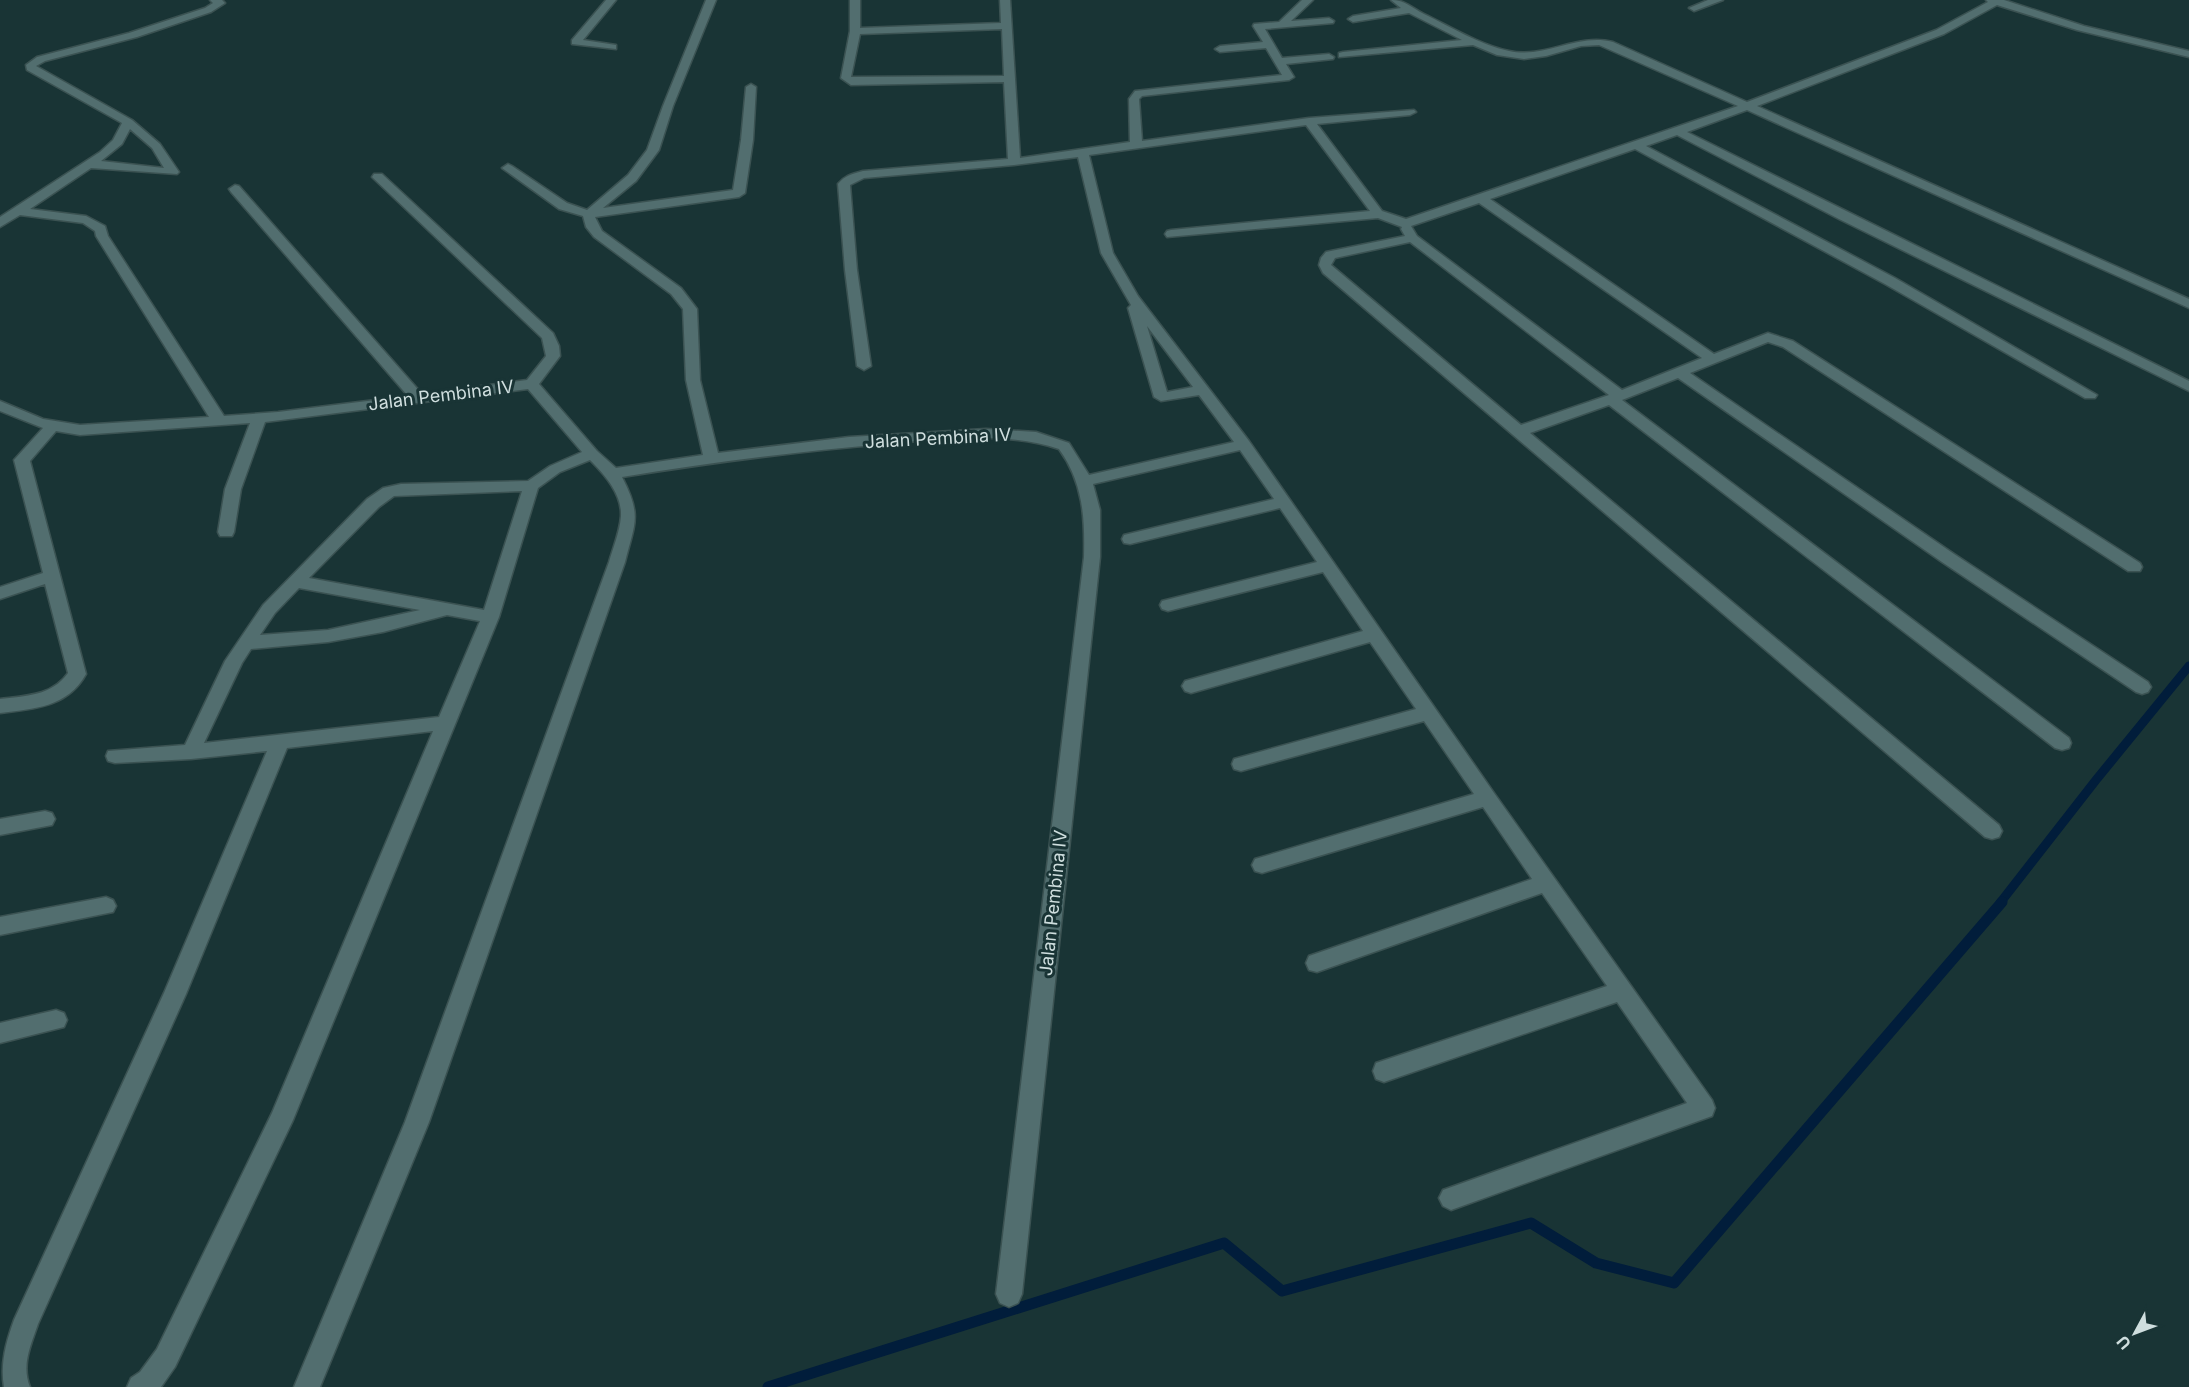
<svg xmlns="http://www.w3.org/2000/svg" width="2189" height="1387" viewBox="0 0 2189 1387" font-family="Inter,sans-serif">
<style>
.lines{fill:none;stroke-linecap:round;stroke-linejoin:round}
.stream-far1{stroke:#011d3b;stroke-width:9}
.stream{stroke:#011d3b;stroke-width:11}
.street-casing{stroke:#3b5252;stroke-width:3}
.street{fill:#526e6f;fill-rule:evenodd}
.labels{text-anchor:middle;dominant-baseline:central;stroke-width:6;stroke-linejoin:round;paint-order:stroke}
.street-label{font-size:18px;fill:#cfdede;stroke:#193435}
</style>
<rect width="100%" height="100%" fill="#193435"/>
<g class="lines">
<path class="stream-far1" d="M 2000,903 L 2096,780 L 2189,666"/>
<path class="stream" d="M 768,1387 L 1224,1243 L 1282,1291 L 1531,1223 L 1596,1263 L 1674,1283 L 2002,902"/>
<g class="street-casing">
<path id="street" d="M 210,0 L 222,0 L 225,3 L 211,12 L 137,37 L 45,61 L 36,66 L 132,120 L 160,144 L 179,172 L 177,174 L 91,168 L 30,209 L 86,216 L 105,226 L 108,236 L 224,416 L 278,412 L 408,396 L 231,192 L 229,189 L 235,185 L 239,186 L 422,394 L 527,380 L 546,356 L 542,338 L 372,177 L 374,174 L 382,174 L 553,333 L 559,346 L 560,356 L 539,384 L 597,451 L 616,468 L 703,455 L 686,380 L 683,309 L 671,294 L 594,237 L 586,227 L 583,216 L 559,209 L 502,168 L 508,164 L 512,166 L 567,203 L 587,210 L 628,175 L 647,150 L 663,106 L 706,0 L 716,0 L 673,106 L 659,150 L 636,181 L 603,208 L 733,190 L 741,140 L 746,87 L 751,84 L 756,87 L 753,140 L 745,193 L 739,197 L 595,217 L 602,231 L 681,288 L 697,309 L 700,380 L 718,453 L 849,437 L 986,429 L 1036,432 L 1069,443 L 1089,475 L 1234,442 L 1199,395 L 1161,401 L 1154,397 L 1128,308 L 1131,305 L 1101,253 L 1078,157 L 1014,165 L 864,178 L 850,185 L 857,270 L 871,366 L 864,370 L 857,366 L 845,270 L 838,184 C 845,175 853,174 863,171 L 1008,159 L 1004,82 L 851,85 L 841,78 L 850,31 L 850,0 L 860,0 L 860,28 L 1001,23 L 1000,0 L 1010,0 L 1020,158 L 1130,142 L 1129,99 L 1135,91 L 1282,75 L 1266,48 L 1220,52 L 1215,49 L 1220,46 L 1263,42 L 1253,26 L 1254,24 L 1279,22 L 1302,0 L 1313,0 L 1291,21 L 1329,18 L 1334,21 L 1333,23 L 1265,29 L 1282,58 L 1329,54 L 1334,57 L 1333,59 L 1286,64 L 1294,77 L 1289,80 L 1142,96 L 1139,99 L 1142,141 L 1309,118 L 1414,110 L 1416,112 L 1410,115 L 1317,124 L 1382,211 L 1406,219 L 1738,106 L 1599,45 L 1581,46 L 1546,56 L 1524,59 L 1497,55 L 1473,45 L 1339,57 L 1339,53 L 1343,52 L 1462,40 L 1409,13 L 1353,22 L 1348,19 L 1353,16 L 1401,8 L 1391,0 C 1405,0 1412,8 1424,14 C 1451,27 1480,45 1509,51 C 1545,59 1576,33 1613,42 L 1747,102 L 1936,30 L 1988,2 L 1986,0 L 2004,0 L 2084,26 L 2189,51 L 2189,57 L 2077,30 L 1997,5 L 1944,34 L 1757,106 L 2189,299 L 2189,308 L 1747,110 L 1687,132 L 2189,381 L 2189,391 L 1839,219 L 1677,135 L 1646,146 L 1895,278 L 2097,395 L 2095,398 L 2085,398 L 1885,284 L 1635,149 L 1490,199 L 1714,354 L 1768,333 L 1793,341 L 2140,563 L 2142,567 L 2140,571 L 2128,571 L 1783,347 L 1768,342 L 1690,373 L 1954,554 L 2148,682 L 2151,687 L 2148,692 L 2142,694 L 2136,692 L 1942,562 L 1678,378 L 1622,400 L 2069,738 L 2071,743 L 2069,748 L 2062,750 L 2055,748 L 1609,405 L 1530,433 L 1999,825 L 2002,831 L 1999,837 L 1992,839 L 1985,837 L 1323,273 L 1319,265 L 1321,258 L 1326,252 L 1405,236 L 1401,229 L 1402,227 L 1378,218 L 1167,237 L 1165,234 L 1167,231 L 1171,230 L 1370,211 L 1306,125 L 1089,155 L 1113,253 L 1138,296 L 1249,441 L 1494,793 L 1712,1100 L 1715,1108 L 1712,1116 L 1451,1210 L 1443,1206 L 1439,1198 L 1443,1190 L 1687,1103 L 1617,1002 L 1384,1082 L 1376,1079 L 1373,1071 L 1376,1063 L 1607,986 L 1542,893 L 1317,972 L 1309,970 L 1306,963 L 1309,956 L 1532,879 L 1483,807 L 1262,873 L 1255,871 L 1252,865 L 1255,859 L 1474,794 L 1424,721 L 1241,771 L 1234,769 L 1232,764 L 1234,759 L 1416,709 L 1370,642 L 1191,693 L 1185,691 L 1182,686 L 1185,681 L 1363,631 L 1323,572 L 1168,611 L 1162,609 L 1160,605 L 1162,601 L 1317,562 L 1280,508 L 1130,544 L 1124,543 L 1122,539 L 1124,535 L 1274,499 L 1240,450 L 1093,484 L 1100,510 L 1100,557 L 1022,1294 L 1018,1303 L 1009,1307 L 1000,1303 L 996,1294 L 1084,557 C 1085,517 1083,482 1059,449 C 1005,431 942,439 886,444 C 798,451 710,463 622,477 C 642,516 635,522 625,562 L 429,1122 L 320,1387 L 294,1387 L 405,1122 L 609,562 C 613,548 620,531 621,516 C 622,494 605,475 590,460 L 560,472 L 538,488 L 499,617 L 293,1120 L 175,1367 L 161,1387 L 127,1387 L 131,1378 L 140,1372 L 157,1349 L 272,1113 L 433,731 L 287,748 L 186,994 L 38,1324 C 31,1345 21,1365 30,1387 L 4,1387 C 0,1364 6,1342 14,1320 L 164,993 L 267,751 L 191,759 L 115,763 L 108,761 L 106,756 L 108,751 L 185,745 L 225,661 L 263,605 L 367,499 L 383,488 L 401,484 L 528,481 L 550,466 L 582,452 L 528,389 L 265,422 L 241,489 L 234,532 L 232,536 L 220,536 L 218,532 L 225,489 L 250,423 L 80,435 L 56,431 L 30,461 L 86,674 C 68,707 34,709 0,713 L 0,699 C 25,696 52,696 68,673 L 45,584 L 0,599 L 0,587 L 43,573 L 14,460 L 43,428 L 0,411 L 0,401 L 43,419 L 80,425 L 209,417 L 96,236 L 95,231 L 83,223 L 20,215 L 0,227 L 0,217 L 100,152 L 113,140 L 122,123 L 27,70 L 26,65 L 37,57 L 129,33 L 205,8 L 213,3 ZM 1002,29 L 1004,76 L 851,77 L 860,34 ZM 130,129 L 152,148 L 164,168 L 101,161 L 122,144 ZM 1479,203 L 1702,358 L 1622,390 L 1417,236 L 1411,226 ZM 1410,242 L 1609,395 L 1521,425 L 1331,265 L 1335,258 ZM 1147,326 L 1193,387 L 1167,392 ZM 522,491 L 484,610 L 309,578 L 379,507 L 394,496 ZM 299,588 L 420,610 L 328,630 L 260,635 L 275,613 ZM 447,615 L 480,621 L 439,717 L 204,743 L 242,663 L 251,649 L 328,642 L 383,632 Z
M 606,0 L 616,0 L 583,40 L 616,45 L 616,49 L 572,44 L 572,40 Z
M 1708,0 L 1723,0 L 1694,11 L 1689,8 Z
M 45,811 L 52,813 L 55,819 L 52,825 L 0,835 L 0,819 Z
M 106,897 L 113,900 L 116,906 L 113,912 L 0,935 L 0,917 Z
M 56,1010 L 64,1013 L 67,1020 L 64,1027 L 0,1043 L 0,1023 Z"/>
</g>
<use href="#street" class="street"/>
</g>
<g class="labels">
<g class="street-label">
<text transform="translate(441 395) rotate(-7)">Jalan Pembina IV</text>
<text transform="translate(938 438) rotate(-3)">Jalan Pembina IV</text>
<text transform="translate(1053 903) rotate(-84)">Jalan Pembina IV</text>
</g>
</g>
<g transform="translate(2135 1333) rotate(229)" stroke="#193435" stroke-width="4.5" paint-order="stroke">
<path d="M0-4.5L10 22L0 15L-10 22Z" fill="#cfdede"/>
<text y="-9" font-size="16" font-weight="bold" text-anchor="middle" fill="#cfdede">U</text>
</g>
</svg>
